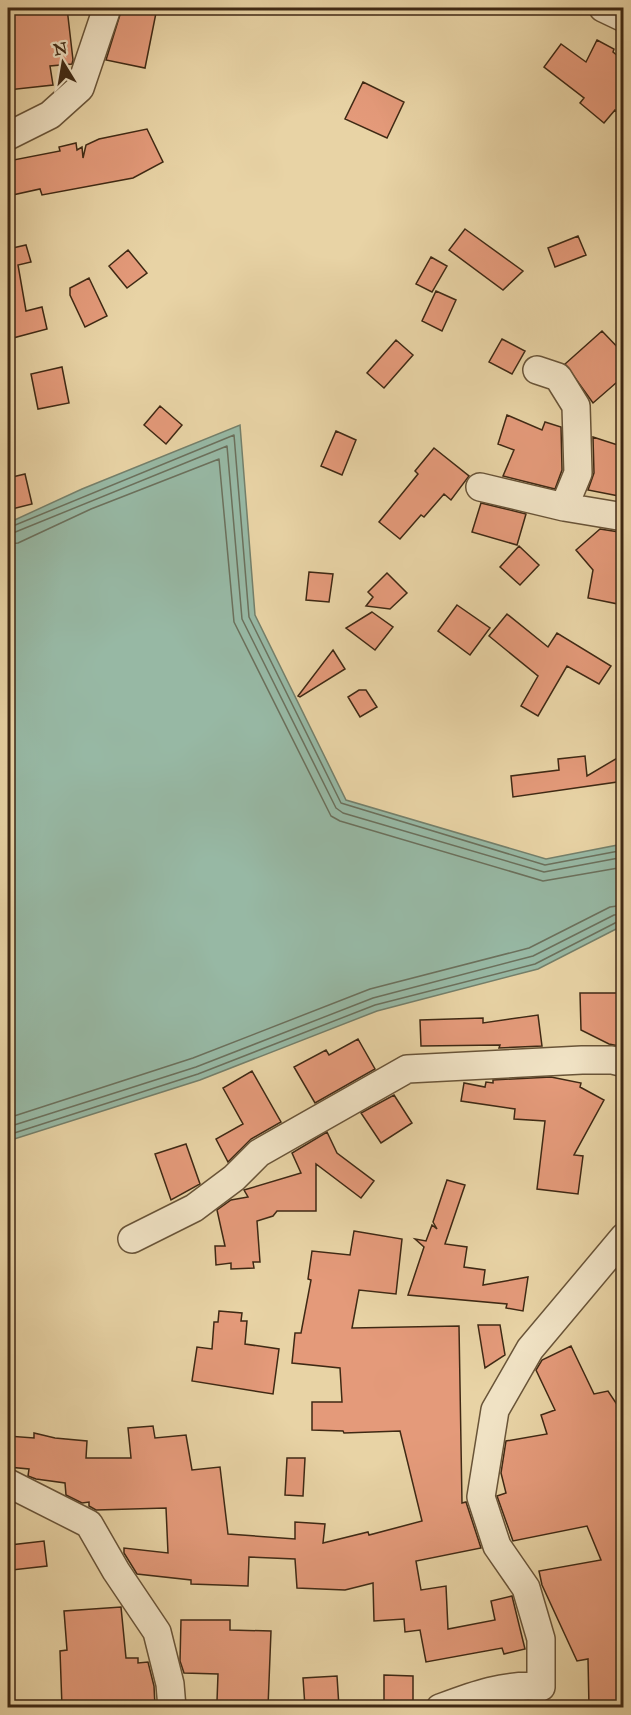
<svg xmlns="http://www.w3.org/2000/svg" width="631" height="1715" viewBox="0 0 631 1715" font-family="'IM FELL Great Primer',serif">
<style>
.water{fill:#97b8a4;stroke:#747f6a;stroke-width:1.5}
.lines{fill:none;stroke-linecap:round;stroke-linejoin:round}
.shore{stroke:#6b705c;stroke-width:1.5}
.building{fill:#e49a7a;stroke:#3f2914;stroke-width:1.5}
.minor-casing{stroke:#695438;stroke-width:30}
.minor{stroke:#f0e2c4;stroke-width:27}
</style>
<rect width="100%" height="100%" fill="#e8d3a5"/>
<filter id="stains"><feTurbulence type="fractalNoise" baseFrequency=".00333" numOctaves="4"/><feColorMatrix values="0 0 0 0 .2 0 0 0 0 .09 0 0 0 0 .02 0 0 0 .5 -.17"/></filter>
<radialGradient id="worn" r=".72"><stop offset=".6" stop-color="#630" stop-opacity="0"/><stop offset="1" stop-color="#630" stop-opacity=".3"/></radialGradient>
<path class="water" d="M 240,425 L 255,615 L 346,800 L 546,859 L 623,844 L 623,931 L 620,927 L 538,969 L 377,1011 L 200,1080 L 8,1141 L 8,523 L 82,489 Z"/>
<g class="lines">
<path class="shore" d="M 8,528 L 234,435 L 249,617 L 341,803 L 545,865 L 624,850
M 8,535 L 227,446 L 242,619 L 336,808 L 343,813 L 544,872 L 624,857
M 8,544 L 18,543 L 91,509 L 219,459 L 234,622 L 331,816 L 340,821 L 543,881 L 624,867
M 8,1118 L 193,1058 L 370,989 L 529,948 L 610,907 L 624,905
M 8,1127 L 196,1067 L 373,998 L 533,956 L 614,915 L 624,914
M 8,1135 L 198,1074 L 375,1005 L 535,964 L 617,922 L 624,922"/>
</g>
<path class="building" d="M 8,8 L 67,8 L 73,60 L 72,64 L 50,66 L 53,85 L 8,90 Z
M 122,8 L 157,8 L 145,68 L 106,60 Z
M 597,40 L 614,49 L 613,52 L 624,61 L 624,121 L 615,110 L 604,123 L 580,103 L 584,98 L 544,67 L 561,44 L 586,62 Z
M 363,82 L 404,102 L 387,138 L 345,119 Z
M 147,129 L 163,162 L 133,178 L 42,195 L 40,189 L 8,196 L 8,161 L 60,151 L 59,147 L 76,143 L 77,150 L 82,147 L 83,158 L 86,145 L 99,139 Z
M 465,229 L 523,271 L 503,290 L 449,250 Z
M 578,236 L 586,255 L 555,267 L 548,248 Z
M 26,245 L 31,262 L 18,265 L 26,311 L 42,307 L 47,329 L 13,338 L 8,316 L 8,249 Z
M 128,250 L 147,273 L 127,288 L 109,266 Z
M 431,257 L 447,266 L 432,292 L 416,284 Z
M 89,278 L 107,316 L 85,327 L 70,295 L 70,288 Z
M 436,291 L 456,300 L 442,331 L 422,321 Z
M 602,331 L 624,354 L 624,376 L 593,403 L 565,364 Z
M 502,339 L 525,351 L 512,374 L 489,362 Z
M 396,340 L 413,355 L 384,388 L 367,373 Z
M 62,367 L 69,403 L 38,409 L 31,374 Z
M 160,406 L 182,425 L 166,444 L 144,425 Z
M 507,415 L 542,430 L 545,422 L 561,427 L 562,470 L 555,489 L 503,476 L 514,450 L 498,444 Z
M 336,431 L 356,440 L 342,475 L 321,466 Z
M 593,437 L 624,447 L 624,497 L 588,490 L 594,473 Z
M 434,448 L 469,476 L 451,500 L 444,494 L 424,517 L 421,515 L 400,539 L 379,522 L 418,474 L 415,471 Z
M 25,474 L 32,504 L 8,510 L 8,478 Z
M 481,503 L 526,514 L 517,545 L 472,532 Z
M 600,529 L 619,532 L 624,537 L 624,579 L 618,604 L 588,598 L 593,570 L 576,550 Z
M 519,546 L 539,565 L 520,585 L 500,567 Z
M 309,572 L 333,574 L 329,602 L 306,600 Z
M 387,573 L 407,593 L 390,609 L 366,606 L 373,597 L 368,592 Z
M 457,605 L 490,628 L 470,655 L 438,631 Z
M 372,612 L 393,627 L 375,650 L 346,628 Z
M 507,614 L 548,647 L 557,633 L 611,666 L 599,684 L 567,666 L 538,716 L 521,706 L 538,676 L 489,636 Z
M 333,650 L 345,669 L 300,697 L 298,696 Z
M 359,690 L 366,690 L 377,707 L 360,717 L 348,697 Z
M 624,754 L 624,781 L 513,797 L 511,776 L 559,770 L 558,759 L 585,756 L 587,776 Z
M 580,993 L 624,993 L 624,1047 L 609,1044 L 581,1030 Z
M 538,1015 L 542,1046 L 499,1048 L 500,1045 L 421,1046 L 420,1020 L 483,1018 L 483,1023 Z
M 358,1039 L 375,1069 L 315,1103 L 294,1067 L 326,1050 L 329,1055 Z
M 252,1071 L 281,1122 L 251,1139 L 228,1162 L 216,1139 L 243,1124 L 223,1088 Z
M 551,1077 L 581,1083 L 580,1087 L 604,1100 L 574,1155 L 583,1156 L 578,1194 L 537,1189 L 545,1121 L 514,1119 L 515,1109 L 461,1101 L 464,1083 L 485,1087 L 486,1082 L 493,1083 L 493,1080 Z
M 394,1095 L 412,1123 L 381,1143 L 361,1113 Z
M 327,1132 L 337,1153 L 374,1181 L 361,1198 L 316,1164 L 316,1211 L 277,1211 L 273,1216 L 257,1221 L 260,1262 L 253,1262 L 254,1268 L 231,1269 L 231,1263 L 216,1265 L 215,1246 L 225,1246 L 217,1210 L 231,1200 L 248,1197 L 244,1190 L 301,1173 L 292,1153 Z
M 186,1144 L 200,1184 L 171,1200 L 155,1154 Z
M 447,1180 L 465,1185 L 445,1244 L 467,1247 L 464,1267 L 485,1270 L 483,1285 L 528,1277 L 523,1311 L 506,1308 L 507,1304 L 408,1295 L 424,1247 L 415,1239 L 426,1241 L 432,1225 L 437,1229 L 433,1222 Z
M 354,1231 L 402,1239 L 396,1294 L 359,1290 L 352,1328 L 459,1326 L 462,1503 L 466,1502 L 481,1548 L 416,1561 L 421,1590 L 446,1586 L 448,1629 L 495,1620 L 491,1601 L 512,1596 L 525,1649 L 504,1654 L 502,1648 L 426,1662 L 420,1630 L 405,1632 L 404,1619 L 374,1621 L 373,1583 L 345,1590 L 297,1588 L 295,1559 L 249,1557 L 248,1586 L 191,1584 L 191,1580 L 137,1574 L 124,1553 L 124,1548 L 168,1553 L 166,1508 L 96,1510 L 89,1506 L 89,1502 L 82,1503 L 66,1495 L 65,1483 L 36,1479 L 28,1476 L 29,1469 L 8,1467 L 8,1436 L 34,1438 L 34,1433 L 55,1438 L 87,1441 L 86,1458 L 131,1458 L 128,1428 L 153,1426 L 155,1438 L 186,1435 L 192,1470 L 220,1467 L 228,1534 L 295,1539 L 295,1522 L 325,1524 L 323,1543 L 368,1532 L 369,1535 L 422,1521 L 400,1431 L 344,1433 L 343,1431 L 312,1430 L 312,1402 L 342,1402 L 340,1368 L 292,1363 L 295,1333 L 301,1333 L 311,1280 L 308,1279 L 312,1251 L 350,1255 Z
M 219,1311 L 242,1313 L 241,1321 L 247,1321 L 245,1344 L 279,1349 L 273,1394 L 192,1381 L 197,1347 L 212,1349 L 214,1322 L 218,1322 Z
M 478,1325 L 500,1325 L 505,1355 L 485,1368 Z
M 571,1346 L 594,1394 L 608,1391 L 624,1415 L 624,1448 L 617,1449 L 624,1485 L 624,1567 L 619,1568 L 624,1609 L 624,1693 L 619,1693 L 621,1707 L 589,1707 L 588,1659 L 577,1661 L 542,1585 L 539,1571 L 601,1560 L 587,1526 L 513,1541 L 497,1496 L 506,1493 L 501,1473 L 506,1441 L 547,1434 L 541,1415 L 555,1410 L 536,1370 L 542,1360 Z
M 287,1458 L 305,1458 L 303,1496 L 285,1495 Z
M 44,1541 L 47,1566 L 12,1570 L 10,1545 Z
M 121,1607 L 126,1658 L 138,1658 L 138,1663 L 148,1662 L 154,1686 L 155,1707 L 62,1707 L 60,1651 L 67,1650 L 64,1611 Z
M 181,1620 L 230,1620 L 230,1630 L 271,1631 L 268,1707 L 224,1707 L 224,1702 L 217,1701 L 218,1674 L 184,1673 L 180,1661 Z
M 384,1675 L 413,1676 L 413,1707 L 384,1707 Z
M 337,1676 L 339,1707 L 305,1707 L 303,1678 Z"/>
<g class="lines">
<g class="minor-casing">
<path id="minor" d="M 603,8 L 624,18
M 8,136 L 50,115 L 80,88 L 107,8
M 537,370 L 558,377 L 576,406 L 578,473 L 564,507 L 624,517
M 480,487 L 564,507
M 132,1239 L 194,1208 L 234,1178 L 259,1153 L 407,1069 L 582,1060 L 612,1060 L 624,1063
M 8,1483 L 89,1524 L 116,1571 L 157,1632 L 170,1684 L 172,1708
M 440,1708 C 472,1696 506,1683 541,1687 L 541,1639 L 526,1588 L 497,1546 L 481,1497 L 495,1410 L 530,1349 L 624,1237"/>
</g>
<use href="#minor" class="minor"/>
</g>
<rect width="631" height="1715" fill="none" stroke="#e8d3a5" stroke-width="30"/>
<rect x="9" y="9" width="613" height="1697" fill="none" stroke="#3f2914" stroke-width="3"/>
<rect x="15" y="15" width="601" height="1685" fill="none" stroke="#3f2914" stroke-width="1.5"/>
<g transform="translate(63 63) rotate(349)" stroke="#f0e2c4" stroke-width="4.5" paint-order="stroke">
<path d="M0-4.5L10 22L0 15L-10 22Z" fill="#3f2914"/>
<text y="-9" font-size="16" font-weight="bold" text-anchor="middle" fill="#3f2914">N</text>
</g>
<rect width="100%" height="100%" filter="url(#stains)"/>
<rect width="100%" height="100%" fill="url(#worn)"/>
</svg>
